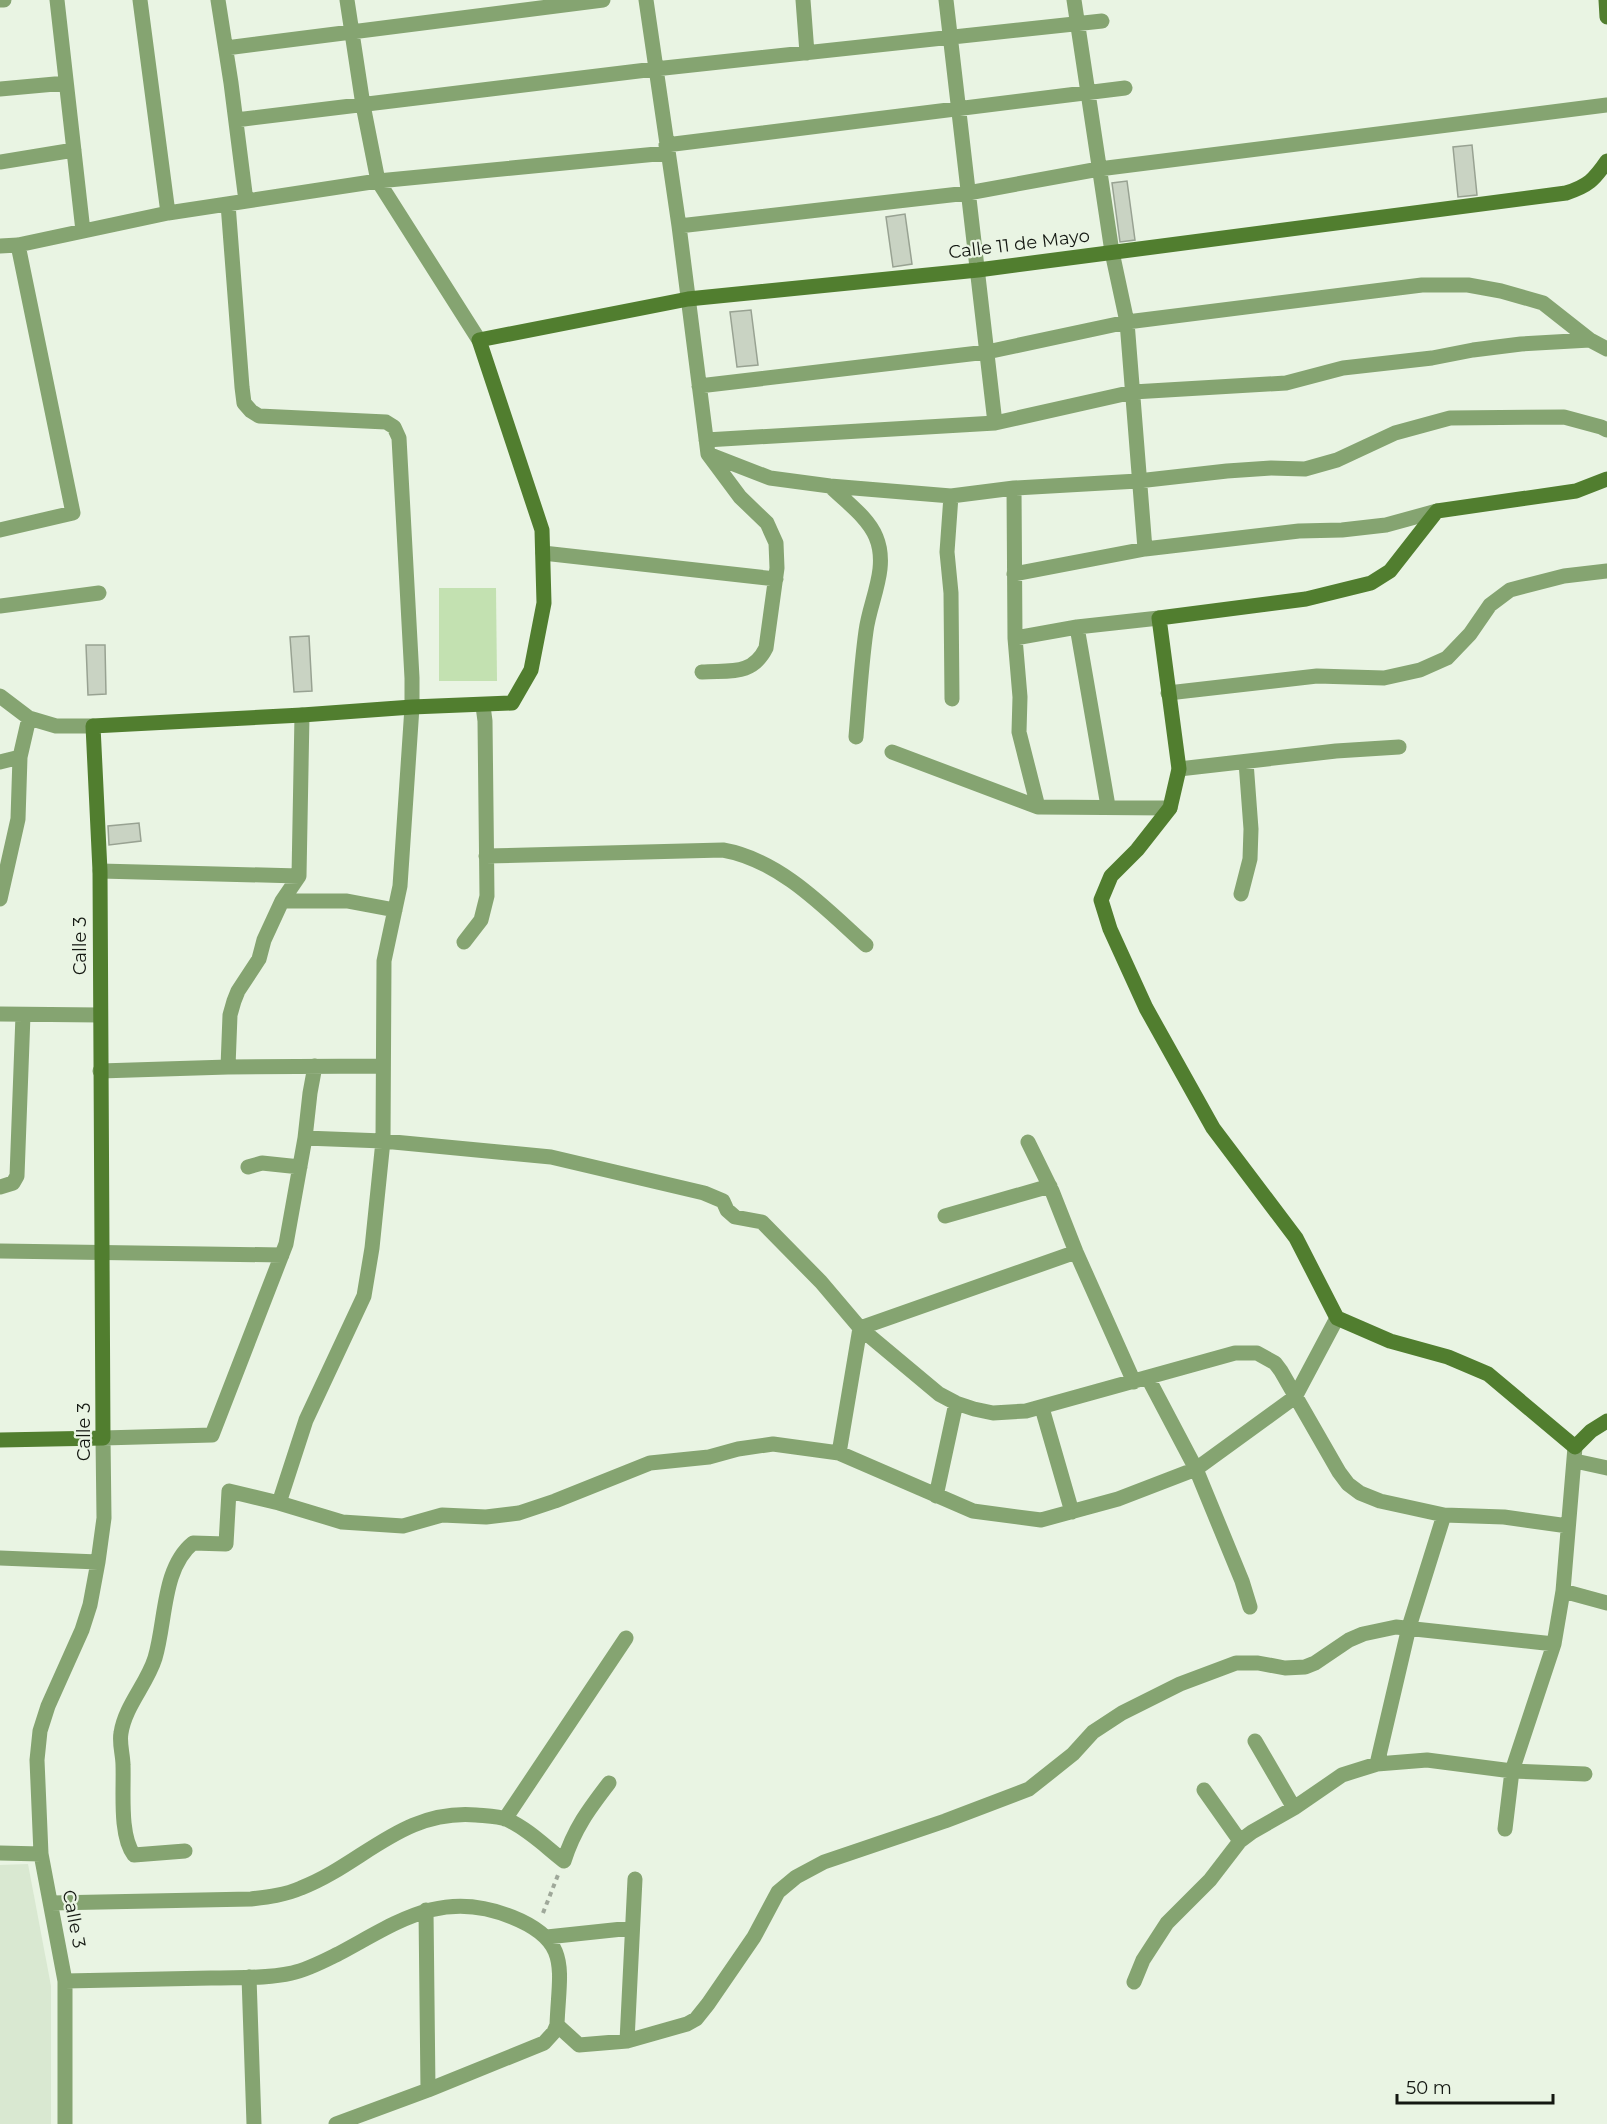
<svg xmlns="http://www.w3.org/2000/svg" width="1607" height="2124" viewBox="0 0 1607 2124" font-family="Montserrat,sans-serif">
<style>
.built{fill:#d9e8d1}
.green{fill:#c3e1b1}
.building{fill:#c9d3c3;stroke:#98a292;stroke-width:1.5}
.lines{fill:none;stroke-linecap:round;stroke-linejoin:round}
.path{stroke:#9fa89a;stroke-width:4;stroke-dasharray:4.5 4.5;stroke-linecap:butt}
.street{stroke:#85a471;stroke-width:15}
.secondary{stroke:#517e2f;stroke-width:15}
.labels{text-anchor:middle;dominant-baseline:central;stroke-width:4.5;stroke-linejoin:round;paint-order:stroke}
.street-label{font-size:18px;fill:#141812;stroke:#e9f4e3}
</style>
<rect width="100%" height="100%" fill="#e9f4e3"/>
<path class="built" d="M 28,1864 L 51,1986 L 51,2124 L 0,2124 L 0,1865 Z"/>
<path class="green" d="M 439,588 L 496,588 L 497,681 L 439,681 Z"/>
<path class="building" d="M 1472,145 L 1477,195 L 1458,197 L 1453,147 Z
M 1127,181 L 1135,240 L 1120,242 L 1112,183 Z
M 905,214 L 912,264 L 893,267 L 886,217 Z
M 751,310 L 758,365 L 737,367 L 730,312 Z
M 309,636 L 312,691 L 294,692 L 290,637 Z
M 86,645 L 105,645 L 106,694 L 88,695 Z
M 139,823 L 141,841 L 109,845 L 108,826 Z"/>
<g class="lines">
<path class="path" d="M 543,1913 L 558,1875"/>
<path class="street" d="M 0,0 L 4,0
M 57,0 L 83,231
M 140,0 L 168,213
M 218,0 L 231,83 L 246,201
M 347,0 L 363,105 L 378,181 L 479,340
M 646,0 L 679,226 L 708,454 L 740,497 L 767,523 L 776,543 L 777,568 L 766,648 C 752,676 730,670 702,672
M 803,0 L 807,53
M 946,0 L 995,423
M 1074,0 L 1112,252 L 1127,322 L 1145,549
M 226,48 L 603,0
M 0,89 L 66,83
M 236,120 L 655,69 L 1102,21
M 666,145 L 1125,88
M 0,162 L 74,150
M 228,204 L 242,387 L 244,403 L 251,411 L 259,416 L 386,422 L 394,427 L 399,438 L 412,678 L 412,707 L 400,886 L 384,961 L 383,1141 L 372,1248 L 364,1296 L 306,1420 L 279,1503
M 679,226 L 968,193 L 1099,169 L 1607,105
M 0,246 L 18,245 L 168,213 L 378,181 L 667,153
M 699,386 L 987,352 L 1127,322 L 1422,285 L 1468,285 L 1501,291 L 1543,303 L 1590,340 L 1607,349
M 706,440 L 995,423 L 1133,392 L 1286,383 L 1343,368 L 1432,358 L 1473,350 L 1521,344 L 1590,340
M 708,454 L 770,478 L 830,486 L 951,496 L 1014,488 L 1138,481 L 1227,471 L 1271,468 L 1305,469 L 1337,460 L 1395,433 L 1450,418 L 1564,417 L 1601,427 L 1607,430
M 830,486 C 845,501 868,517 876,537 C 889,568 870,600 866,631 C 861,667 859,702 856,737
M 1014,488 L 1015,638 L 1020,697 L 1019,732 L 1038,807
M 951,496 L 947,552 L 951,593 L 952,699
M 0,530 L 73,513 L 18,245
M 543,553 L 776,579
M 1014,574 L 1145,549 L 1299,531 L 1342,530 L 1386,525 L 1437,511
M 0,606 L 99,593
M 1077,627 L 1108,806
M 1015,638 L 1077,627 L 1159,618
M 1168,693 L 1317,676 L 1384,678 L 1420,670 L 1447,658 L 1470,634 L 1490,605 L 1510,590 L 1564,576 L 1607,571
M 0,696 L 29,718 L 56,726 L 93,726
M 892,752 L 1038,807 L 1170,808
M 0,762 L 20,757
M 1179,769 L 1336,751 L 1399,747
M 486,856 L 723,850 C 780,860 825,908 866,945
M 100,871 L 299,876 L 302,715
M 1241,894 L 1250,859 L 1251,829 L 1246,762
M 0,899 L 18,819 L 20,757 L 29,718
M 282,901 L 347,901 L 395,910
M 464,942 L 481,920 L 487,896 L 485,721 L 483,706
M 0,1014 L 100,1015
M 228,1067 L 230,1015 L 234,1001 L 238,991 L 259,959 L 264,940 L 282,901 L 299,876
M 100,1071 L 228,1067 L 383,1066
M 305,1138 L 383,1141 L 551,1157 L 704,1193 L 723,1201 L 727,1210 L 735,1217 L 762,1222 L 821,1282 L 860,1328 L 939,1394 L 956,1403 L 974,1409 L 993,1413 L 1026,1411 L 1235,1353 L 1257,1353 L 1275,1363 L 1281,1371 L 1339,1472 L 1348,1484 L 1360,1493 L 1380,1501 L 1444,1515 L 1504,1517 L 1568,1526
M 1028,1142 L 1052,1191 L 1076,1252 L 1134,1382
M 248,1167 L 262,1163 L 300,1167
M 0,1187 L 13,1183 L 17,1176 L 23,1015
M 945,1216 L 1050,1186
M 0,1251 L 282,1255
M 860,1328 L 1076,1252
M 1148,1378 L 1196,1469 L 1242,1581 L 1250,1607
M 1042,1408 L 1072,1512
M 839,1453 L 860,1328
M 1575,1461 L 1607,1468
M 936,1496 L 956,1403
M 0,1558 L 98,1562
M 1563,1591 L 1607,1603
M 1255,1741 L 1294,1808
M 1377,1764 L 1409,1627 L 1444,1515
M 1204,1790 L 1240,1841
M 505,1819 L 626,1638
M 1505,1829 L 1512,1771 L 1554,1644 L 1563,1591 L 1575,1447
M 185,1851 L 134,1855 C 119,1835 124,1790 123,1765 C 123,1755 119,1743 121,1733 C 125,1706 147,1684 155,1658 C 166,1622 162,1568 193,1543 L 226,1544 L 229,1491 L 279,1503 L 342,1522 L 403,1526 L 442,1515 L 486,1517 L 519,1513 L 555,1501 L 650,1463 L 709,1457 L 738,1449 L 773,1444 L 839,1453 L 973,1511 L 1041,1520 L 1118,1499 L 1196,1469 L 1295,1397 L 1337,1318
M 0,1853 L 41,1854
M 51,1903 L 251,1899 C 268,1897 285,1895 301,1888 C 363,1864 402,1809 476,1815 C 486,1816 499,1816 508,1820 C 528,1829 546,1847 564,1861 C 574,1829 589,1809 609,1783
M 426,1910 L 428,2090
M 547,1937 L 632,1928
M 249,1977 L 254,2124
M 65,1981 C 114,1980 162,1979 211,1978 C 238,1977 266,1979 292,1973 C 307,1970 324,1961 338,1954 C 398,1922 442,1888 512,1917 C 572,1941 559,1969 557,2025 L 554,2032 L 544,2043 L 428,2090 L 336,2124
M 1134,1982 L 1143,1960 L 1167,1923 L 1210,1880 L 1240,1841 L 1252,1832 L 1294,1808 L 1342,1775 L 1377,1764 L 1427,1760 L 1512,1771 L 1585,1774
M 557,2025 L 579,2045 L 627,2041 L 687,2024 L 696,2019 L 708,2004 L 754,1937 L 778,1892 L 796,1877 L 824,1862 L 945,1821 L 1029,1789 L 1073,1754 L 1093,1732 L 1122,1713 L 1180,1684 L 1236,1663 L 1258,1663 L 1285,1668 L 1305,1667 L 1315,1663 L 1349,1640 L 1363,1634 L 1396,1627 L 1554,1644
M 627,2041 L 635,1879
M 65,2124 L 65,1981 L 41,1854 L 37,1760 L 40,1731 L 48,1706 L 82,1630 L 90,1605 L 98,1562 L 104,1518 L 103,1438 L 212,1435 L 286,1244 L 305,1138 L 310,1093 L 315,1066"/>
<path class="secondary" d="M 1606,0 L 1607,17
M 1607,479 L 1576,491 L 1437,511 L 1390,571 L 1371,583 L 1306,599 L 1159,618 L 1179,769 L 1170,808 L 1137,850 L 1111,876 L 1101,900 L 1110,929 L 1146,1008 L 1213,1128 L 1296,1238 L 1337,1318 L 1390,1341 L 1448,1357 L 1488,1374 L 1575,1447 L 1591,1431 L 1607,1421
M 0,1440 L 103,1438 L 100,871 L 93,726 L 302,715 L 412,707 L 512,703 L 531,670 L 544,603 L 542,530 L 479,340 L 688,299 L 978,270 L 1566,193 C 1588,186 1594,180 1607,161"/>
</g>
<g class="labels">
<g class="street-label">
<text transform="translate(1019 244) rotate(-7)">Calle 11 de Mayo</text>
<text transform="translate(80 946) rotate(-90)">Calle 3</text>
<text transform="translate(84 1432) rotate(-90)">Calle 3</text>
<text transform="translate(74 1919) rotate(79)">Calle 3</text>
</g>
</g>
<path d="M1397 2094v9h156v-9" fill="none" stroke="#141812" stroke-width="3"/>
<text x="1406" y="2094" font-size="18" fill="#141812" stroke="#e9f4e3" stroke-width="4.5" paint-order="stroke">50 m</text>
</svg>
